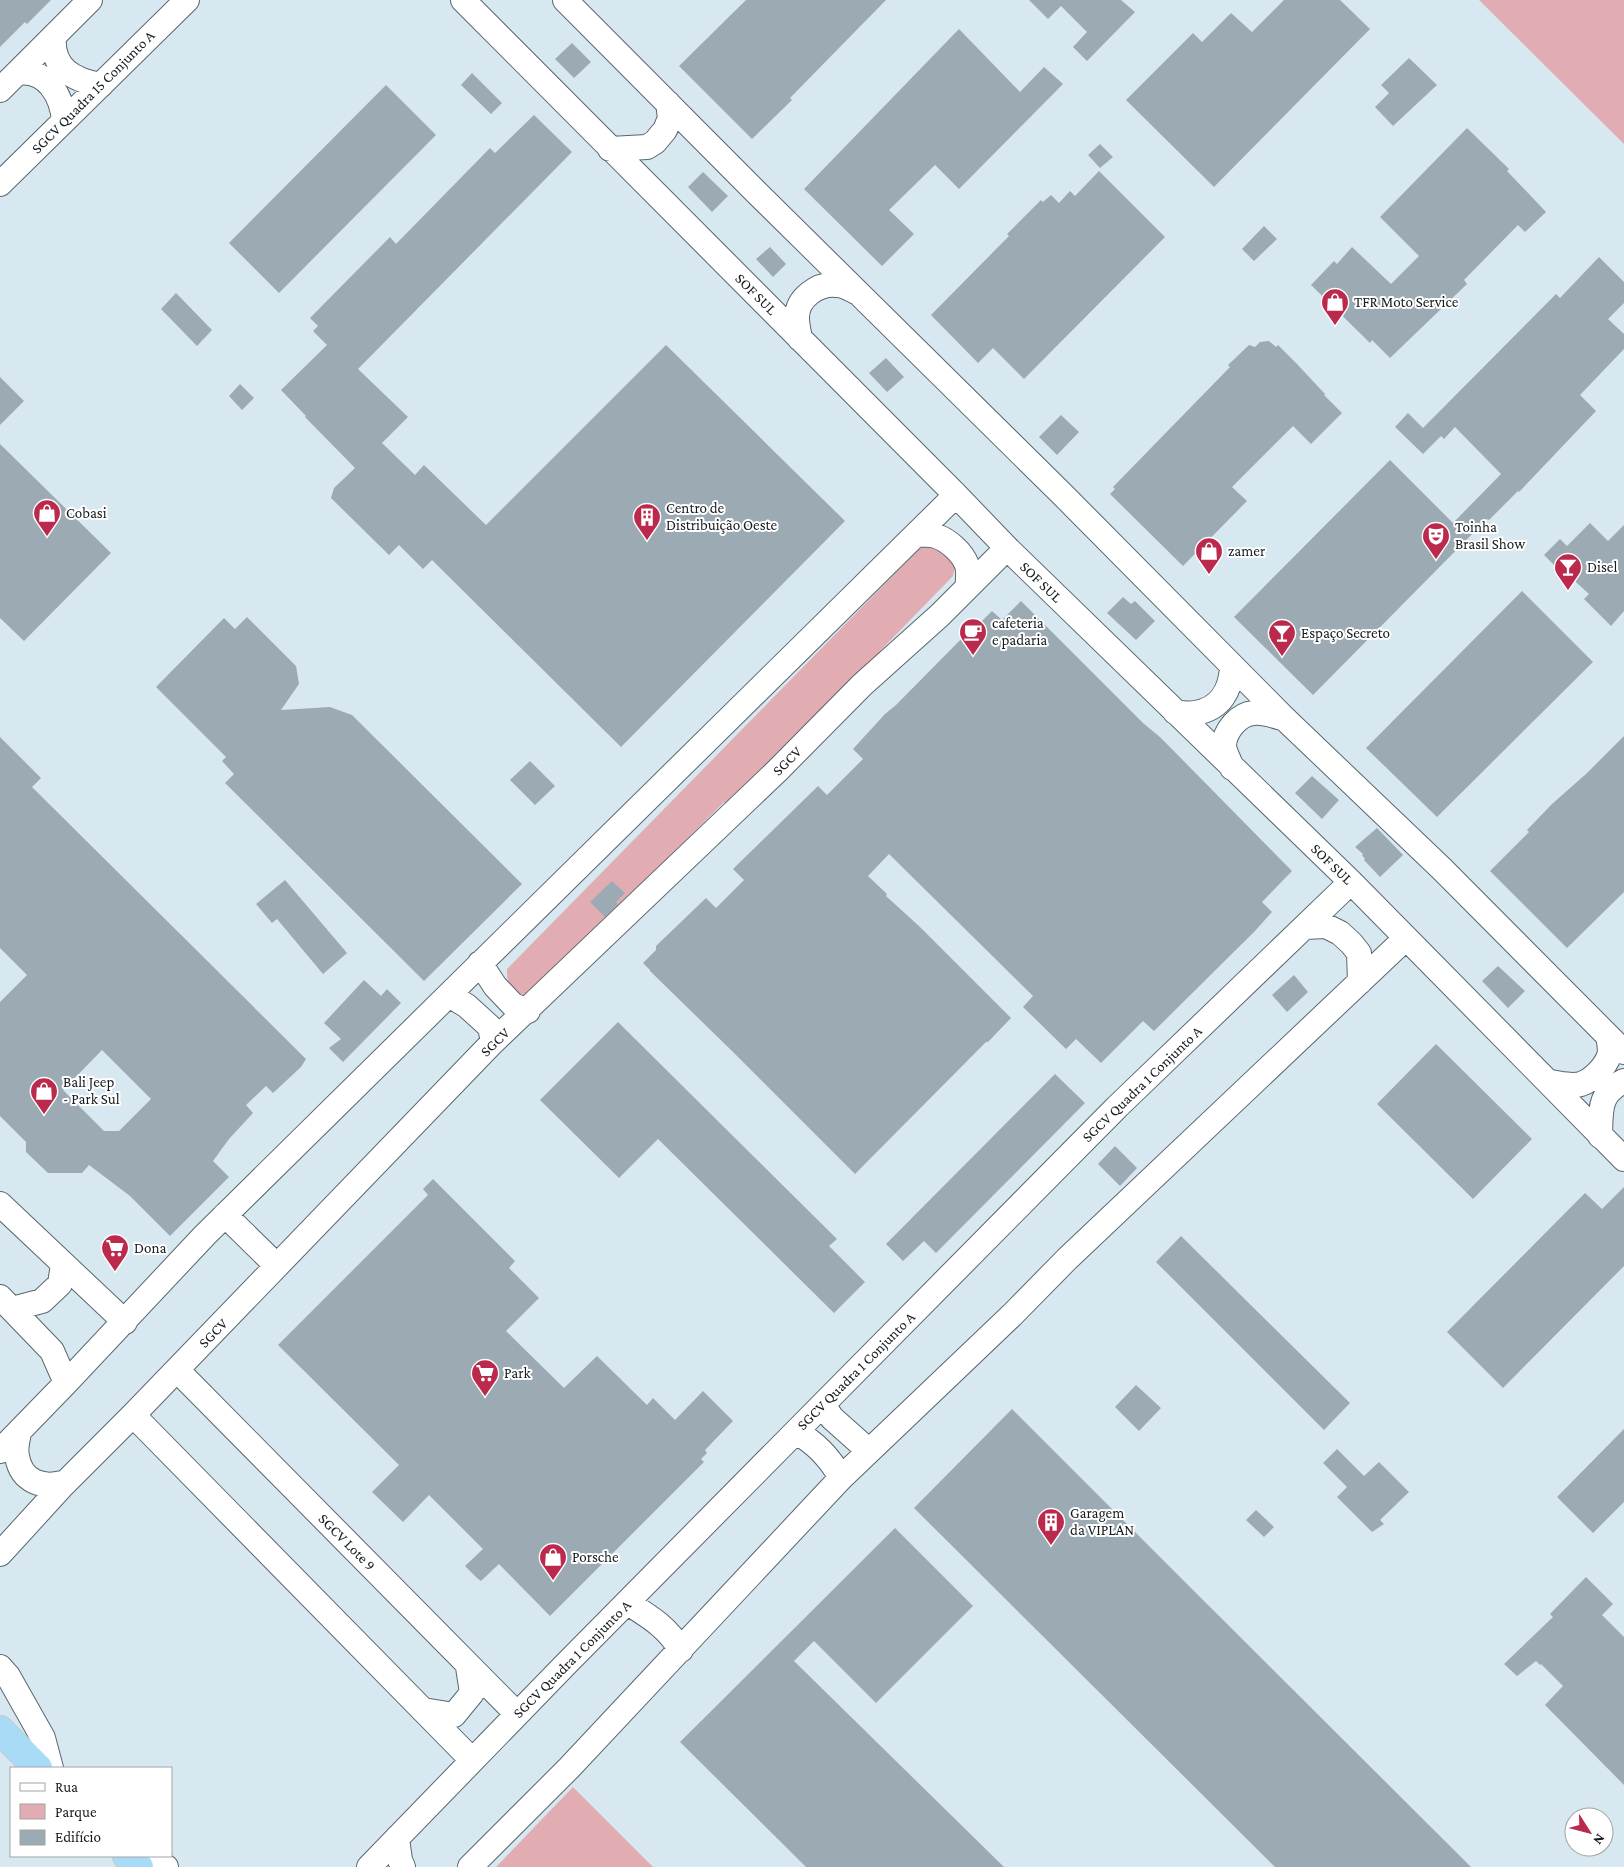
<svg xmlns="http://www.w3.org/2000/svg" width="1624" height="1867" viewBox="0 0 1624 1867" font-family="'Crimson Pro',serif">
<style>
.green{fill:#e2adb2}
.building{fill:#9cabb3;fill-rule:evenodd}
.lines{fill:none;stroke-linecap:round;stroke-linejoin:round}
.tertiary-casing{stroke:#59676f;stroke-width:26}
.trunk-casing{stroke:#c7c8c9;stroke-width:30}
.tertiary{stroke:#fff;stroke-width:24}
.trunk{stroke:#a8dcf6;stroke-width:28}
.labels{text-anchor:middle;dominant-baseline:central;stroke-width:4;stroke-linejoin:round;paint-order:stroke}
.street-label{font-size:15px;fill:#151b1e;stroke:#fff}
.poi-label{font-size:15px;fill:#151b1e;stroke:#fff;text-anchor:start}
</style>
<rect width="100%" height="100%" fill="#d7e8f0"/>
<path class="green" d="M 1479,0 L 1624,0 L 1624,144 Z
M 931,543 L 954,560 L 955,568 L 953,576 L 881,650 L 860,683 L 728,816 L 724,802 L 538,989 L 528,1001 C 514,991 506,988 507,969 L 923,545 Z
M 573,1787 L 653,1867 L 496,1867 Z"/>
<path class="building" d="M 0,0 L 51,0 L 27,24 L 25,22 L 0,47 Z
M 746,0 L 886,0 L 790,98 L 792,100 L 752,139 L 679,66 Z
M 1029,0 L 1121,0 L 1135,12 L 1087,61 L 1073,47 L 1087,32 L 1061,6 L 1048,19 Z
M 1284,0 L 1340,0 L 1370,29 L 1214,187 L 1126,100 L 1193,33 L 1202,42 L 1231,13 L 1252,32 Z
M 959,29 L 1020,92 L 1044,67 L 1063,84 L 959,189 L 935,165 L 889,210 L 914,234 L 882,266 L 804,189 Z
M 572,43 L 591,62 L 574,78 L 555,59 Z
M 1409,58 L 1437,85 L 1393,126 L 1375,107 L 1389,93 L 1381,85 Z
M 472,73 L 502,103 L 491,114 L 461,85 Z
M 386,85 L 436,135 L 279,293 L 229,243 Z
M 534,115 L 572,152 L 358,369 L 408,417 L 382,443 L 415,475 L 424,465 L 486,525 L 666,345 L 845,521 L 621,747 L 432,560 L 423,569 L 399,545 L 389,555 L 331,498 L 334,488 L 355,468 L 305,417 L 306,416 L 281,390 L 327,345 L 313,331 L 318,326 L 310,318 L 390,237 L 396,244 L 490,148 L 495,153 Z
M 1467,128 L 1509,169 L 1507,171 L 1546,212 L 1525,232 L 1518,225 L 1464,280 L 1467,284 L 1390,358 L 1372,340 L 1370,343 L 1311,285 L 1334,261 L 1337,264 L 1352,247 L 1391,284 L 1419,256 L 1380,217 Z
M 1100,144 L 1113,157 L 1100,168 L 1088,155 Z
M 1099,171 L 1165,237 L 1024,379 L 993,348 L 978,363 L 931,315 L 1009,236 L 1007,234 L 1041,200 L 1043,202 L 1051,195 L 1059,203 L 1070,191 L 1075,196 Z
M 703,172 L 728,196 L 712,212 L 688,187 Z
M 1264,226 L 1277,239 L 1254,261 L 1242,249 Z
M 770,247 L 786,264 L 773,277 L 756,259 Z
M 1599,257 L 1624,282 L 1624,303 L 1608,319 L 1624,334 L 1624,349 L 1580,395 L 1596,411 L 1519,492 L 1518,491 L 1489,520 L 1487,519 L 1313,695 L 1234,617 L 1390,460 L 1453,523 L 1501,474 L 1455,427 L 1444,439 L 1441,436 L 1423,454 L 1395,427 L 1408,413 L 1423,428 L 1556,294 L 1560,298 Z
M 176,293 L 212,330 L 197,346 L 161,309 Z
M 1269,341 L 1276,347 L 1278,345 L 1297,364 L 1325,394 L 1324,395 L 1342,413 L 1311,444 L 1293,426 L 1232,487 L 1247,501 L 1183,566 L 1110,494 L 1115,489 L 1113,487 L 1230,367 L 1228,365 L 1249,345 L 1255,347 L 1260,342 Z
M 886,358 L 904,377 L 887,392 L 869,373 Z
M 0,377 L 24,401 L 0,425 Z
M 240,384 L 254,398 L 242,410 L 229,396 Z
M 1061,415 L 1079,432 L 1057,455 L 1039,437 Z
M 0,444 L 111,553 L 24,641 L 0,618 Z
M 1590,523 L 1608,541 L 1624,525 L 1624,611 L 1611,626 L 1584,599 L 1589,594 L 1567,574 L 1565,576 L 1544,555 L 1560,539 L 1567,546 Z
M 1522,591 L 1593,662 L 1437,817 L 1366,748 Z
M 1123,597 L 1131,604 L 1135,601 L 1155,621 L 1136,640 L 1107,613 Z
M 1021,601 L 1143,723 L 1161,738 L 1292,871 L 1262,902 L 1272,912 L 1255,931 L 1154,1031 L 1143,1021 L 1101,1063 L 1076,1039 L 1066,1049 L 1023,1007 L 1033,996 L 889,854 L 868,876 L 887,894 L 886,896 L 920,927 L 1011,1018 L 988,1042 L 986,1042 L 855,1174 L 732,1051 L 650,971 L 650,970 L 643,963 L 656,950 L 656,946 L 706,898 L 716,908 L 744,880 L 733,869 L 818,786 L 827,795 L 863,759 L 853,749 L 885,714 L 896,705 L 971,629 L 974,629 L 992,611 L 1002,620 Z
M 247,617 L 296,666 L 299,684 L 281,710 L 330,707 L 352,715 L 522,884 L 424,981 L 225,783 L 234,774 L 222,761 L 226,757 L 156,687 L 224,618 L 235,629 Z
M 1624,736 L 1624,892 L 1567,948 L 1490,871 L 1529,832 L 1527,830 L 1552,804 L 1586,774 Z
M 0,737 L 41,778 L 32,787 L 306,1059 L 301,1067 L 273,1093 L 266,1086 L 246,1105 L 253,1113 L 229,1139 L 213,1161 L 229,1177 L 170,1236 L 130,1196 L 89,1165 L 82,1173 L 48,1173 L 26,1152 L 26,1142 L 0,1116 L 0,1002 L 27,975 L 0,948 ZM 102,1050 L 151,1099 L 119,1131 L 104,1131 L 63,1090 Z
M 530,761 L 555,786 L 535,805 L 510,780 Z
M 1312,776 L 1339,800 L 1322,819 L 1295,793 Z
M 1377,828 L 1403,855 L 1380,877 L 1364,860 L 1365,859 L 1362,855 L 1363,854 L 1355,847 Z
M 285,880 L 347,953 L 323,974 L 277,919 L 272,923 L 256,904 Z
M 612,881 L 625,893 L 616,902 L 618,904 L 605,917 L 590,902 Z
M 1498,966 L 1525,991 L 1508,1008 L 1482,981 Z
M 1294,975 L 1308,992 L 1287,1012 L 1272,995 Z
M 364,980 L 381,996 L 387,989 L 401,1003 L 343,1062 L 329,1048 L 341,1039 L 324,1023 Z
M 618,1022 L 837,1239 L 829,1246 L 865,1282 L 834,1313 L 658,1139 L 619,1178 L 540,1100 Z
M 1436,1044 L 1532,1139 L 1473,1199 L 1377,1104 Z
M 1055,1074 L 1085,1103 L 936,1253 L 924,1241 L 903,1261 L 886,1244 Z
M 1115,1146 L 1137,1168 L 1120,1186 L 1098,1164 Z
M 433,1179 L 515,1261 L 509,1268 L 539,1298 L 506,1331 L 564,1388 L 597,1356 L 647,1405 L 653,1398 L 675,1420 L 703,1391 L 733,1421 L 705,1450 L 707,1453 L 701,1459 L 704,1462 L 550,1616 L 499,1564 L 481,1581 L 477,1578 L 465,1566 L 483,1549 L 429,1495 L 403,1522 L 372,1492 L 399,1465 L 278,1345 L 428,1195 L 423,1189 Z
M 1624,1187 L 1624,1266 L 1503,1388 L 1447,1332 L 1585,1193 L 1602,1209 Z
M 1181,1236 L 1350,1403 L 1324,1430 L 1156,1262 Z
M 1136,1385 L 1161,1408 L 1139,1431 L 1115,1407 Z
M 1012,1409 L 1198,1595 L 1471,1867 L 1275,1867 L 914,1508 Z
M 1624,1429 L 1624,1502 L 1593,1533 L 1557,1497 Z
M 1337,1449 L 1364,1476 L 1379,1462 L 1409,1492 L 1380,1520 L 1384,1524 L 1372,1532 L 1337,1497 L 1347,1487 L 1323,1463 Z
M 1256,1510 L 1274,1527 L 1264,1537 L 1246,1520 Z
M 895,1528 L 973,1606 L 876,1703 L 814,1641 L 794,1661 L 1004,1867 L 806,1867 L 680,1742 Z
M 1586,1577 L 1613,1604 L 1602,1615 L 1624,1637 L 1624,1785 L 1545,1705 L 1563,1686 L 1541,1664 L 1540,1665 L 1536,1661 L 1517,1676 L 1504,1664 L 1553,1617 L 1550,1614 Z"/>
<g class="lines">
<g class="tertiary-casing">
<path id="tertiary" d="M 463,0 L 956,495 L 1007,548 L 1351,882 L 1624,1159
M 565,0 L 757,193 L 1063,495 L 1285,719 L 1442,869 L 1624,1052
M 54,36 C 51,68 73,80 101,85
M 18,73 C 47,69 62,96 64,121
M 0,90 L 90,0
M 610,149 L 647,147 L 655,142 L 665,130 L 670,118 L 668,103
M 0,184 L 187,0
M 800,339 C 799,332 797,325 797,319 C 796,298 818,283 837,285 C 844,285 850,289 856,292
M 916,535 C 922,535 930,534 936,536 C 948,540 962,552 967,565 C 969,572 968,581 967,588
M 1175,712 C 1181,713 1188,714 1195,713 C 1221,709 1231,690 1232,666
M 1232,768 C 1230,761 1224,752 1224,745 C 1225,731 1238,714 1254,713 C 1264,712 1275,716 1285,719
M 1305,927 L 1326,926 L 1340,933 L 1351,943 L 1359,953 L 1360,982
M 480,963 L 495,986 L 513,1005 L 528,1011
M 449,995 L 467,1006 L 490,1027 L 493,1042
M 1549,1082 C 1559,1083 1571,1087 1581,1084 C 1593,1080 1605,1067 1609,1056 C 1611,1050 1609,1042 1608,1036
M 1600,1136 C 1601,1110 1598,1094 1624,1081
M 0,1204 L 125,1322
M 225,1215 L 277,1266
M 0,1297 L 52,1351 L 66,1383
M 12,1309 L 42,1301 L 60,1284 L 63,1264
M 177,1370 L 517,1714
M 823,1405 L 832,1418 L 869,1451
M 133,1415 L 472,1760
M 19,1432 C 18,1439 15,1448 17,1456 C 21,1482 43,1489 66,1482
M 796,1432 C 816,1443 830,1458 841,1478
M 0,1451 L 66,1383 L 205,1235 L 956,495
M 0,1554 L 63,1485 L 133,1415 L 493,1042 L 778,770 L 862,685 L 940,615 L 1007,548
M 628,1603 C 650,1617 667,1627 681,1650
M 0,1667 L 8,1676 L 43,1738 L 51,1768
M 423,1710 L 454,1715 L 472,1693 L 468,1667
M 397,1838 L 400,1860 L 403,1867
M 146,1856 L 166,1867
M 369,1867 L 566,1664 L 1117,1107 L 1351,882
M 470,1867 L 569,1768 L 841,1478 L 1012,1315 L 1067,1259 L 1406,938"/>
</g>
<g class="trunk-casing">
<path id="trunk" d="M 0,1730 L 38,1768
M 127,1856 L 139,1867"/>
</g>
<use href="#tertiary" class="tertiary"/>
<use href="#trunk" class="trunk"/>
</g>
<defs>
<g id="shop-pin" transform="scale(1.4375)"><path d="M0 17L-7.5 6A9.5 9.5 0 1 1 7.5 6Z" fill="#bb2a4d" stroke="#fff"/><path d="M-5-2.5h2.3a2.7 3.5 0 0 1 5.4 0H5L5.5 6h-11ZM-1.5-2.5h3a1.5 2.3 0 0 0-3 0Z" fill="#fff"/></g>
<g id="building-pin" transform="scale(1.4375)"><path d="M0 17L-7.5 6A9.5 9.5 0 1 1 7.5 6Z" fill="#bb2a4d" stroke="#fff"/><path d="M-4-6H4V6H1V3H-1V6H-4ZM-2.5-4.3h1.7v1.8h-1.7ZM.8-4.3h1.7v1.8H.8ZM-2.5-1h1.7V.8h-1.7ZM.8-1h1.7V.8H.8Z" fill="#fff"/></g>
<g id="theatre-pin" transform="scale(1.4375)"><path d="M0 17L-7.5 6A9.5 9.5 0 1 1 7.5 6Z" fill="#bb2a4d" stroke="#fff"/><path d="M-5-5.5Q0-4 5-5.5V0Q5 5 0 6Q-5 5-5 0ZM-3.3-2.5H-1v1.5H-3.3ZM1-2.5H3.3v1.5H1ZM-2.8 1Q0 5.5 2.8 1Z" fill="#fff"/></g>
<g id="bar-pin" transform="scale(1.4375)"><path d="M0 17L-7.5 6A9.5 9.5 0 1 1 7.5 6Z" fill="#bb2a4d" stroke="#fff"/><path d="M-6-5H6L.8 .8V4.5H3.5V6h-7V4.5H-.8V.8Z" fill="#fff"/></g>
<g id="cafe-pin" transform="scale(1.4375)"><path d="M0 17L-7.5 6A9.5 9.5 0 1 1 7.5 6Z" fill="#bb2a4d" stroke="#fff"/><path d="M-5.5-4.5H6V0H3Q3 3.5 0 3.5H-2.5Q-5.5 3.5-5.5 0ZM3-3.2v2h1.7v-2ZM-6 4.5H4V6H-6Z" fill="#fff"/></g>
<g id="supermarket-pin" transform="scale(1.4375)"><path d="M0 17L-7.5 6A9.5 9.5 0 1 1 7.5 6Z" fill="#bb2a4d" stroke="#fff"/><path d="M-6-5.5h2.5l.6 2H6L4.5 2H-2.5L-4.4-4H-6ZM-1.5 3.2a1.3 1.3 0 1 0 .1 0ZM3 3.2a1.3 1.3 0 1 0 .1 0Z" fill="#fff"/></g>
</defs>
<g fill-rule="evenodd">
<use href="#shop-pin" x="1335" y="302"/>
<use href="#shop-pin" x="47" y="513"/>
<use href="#building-pin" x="647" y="517"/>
<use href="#theatre-pin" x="1436" y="536"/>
<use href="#shop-pin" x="1209" y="551"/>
<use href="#bar-pin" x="1568" y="567"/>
<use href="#cafe-pin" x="973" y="632"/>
<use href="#bar-pin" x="1282" y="633"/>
<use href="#shop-pin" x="44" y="1091"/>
<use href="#supermarket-pin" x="115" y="1248"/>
<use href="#supermarket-pin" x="485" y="1373"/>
<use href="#building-pin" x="1051" y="1522"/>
<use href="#shop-pin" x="553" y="1557"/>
</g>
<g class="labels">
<g class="street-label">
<text transform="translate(93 92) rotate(-45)">SGCV Quadra 15 Conjunto A</text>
<text transform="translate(756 294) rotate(45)">SOF SUL</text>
<text transform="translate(1041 582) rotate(44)">SOF SUL</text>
<text transform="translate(787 761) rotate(-45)">SGCV</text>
<text transform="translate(1332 864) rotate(44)">SOF SUL</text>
<text transform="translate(495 1042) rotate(-44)">SGCV</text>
<text transform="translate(1142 1084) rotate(-44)">SGCV Quadra 1 Conjunto A</text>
<text transform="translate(213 1333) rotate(-46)">SGCV</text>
<text transform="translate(856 1371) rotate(-45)">SGCV Quadra 1 Conjunto A</text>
<text transform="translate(347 1542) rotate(45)">SGCV Lote 9</text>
<text transform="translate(572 1659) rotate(-45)">SGCV Quadra 1 Conjunto A</text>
</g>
<g class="poi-label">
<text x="1354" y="302">TFR Moto Service</text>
<text x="666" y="508">Centro de<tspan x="666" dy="17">Distribuição Oeste</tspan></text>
<text x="66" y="513">Cobasi</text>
<text x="1455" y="527">Toinha<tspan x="1455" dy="17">Brasil Show</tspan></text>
<text x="1228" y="551">zamer</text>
<text x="1587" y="567">Disel</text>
<text x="992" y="623">cafeteria<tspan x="992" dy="17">e padaria</tspan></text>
<text x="1301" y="633">Espaço Secreto</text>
<text x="63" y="1082">Bali Jeep<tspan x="63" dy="17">- Park Sul</tspan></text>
<text x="134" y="1248">Dona</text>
<text x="504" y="1373">Park</text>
<text x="1070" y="1513">Garagem<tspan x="1070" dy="17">da VIPLAN</tspan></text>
<text x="572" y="1557">Porsche</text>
</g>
</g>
<rect x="10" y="1767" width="162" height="90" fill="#ffffff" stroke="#a1a4a5"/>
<rect x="20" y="1783" width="25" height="8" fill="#ffffff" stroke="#a1a4a5"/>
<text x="55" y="1792" font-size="15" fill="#151b1e">Rua</text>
<rect x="20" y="1804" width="25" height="15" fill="#e2adb2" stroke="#a1a4a5"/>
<text x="55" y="1817" font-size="15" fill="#151b1e">Parque</text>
<rect x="20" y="1830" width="25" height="15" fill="#9cabb3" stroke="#a1a4a5"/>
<text x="55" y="1842" font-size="15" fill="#151b1e">Edifício</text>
<g transform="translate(1589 1832) rotate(126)"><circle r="24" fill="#ffffff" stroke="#a1a4a5"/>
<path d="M0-4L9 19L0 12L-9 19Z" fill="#bb2a4d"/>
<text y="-8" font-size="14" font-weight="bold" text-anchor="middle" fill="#151b1e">N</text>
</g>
</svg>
